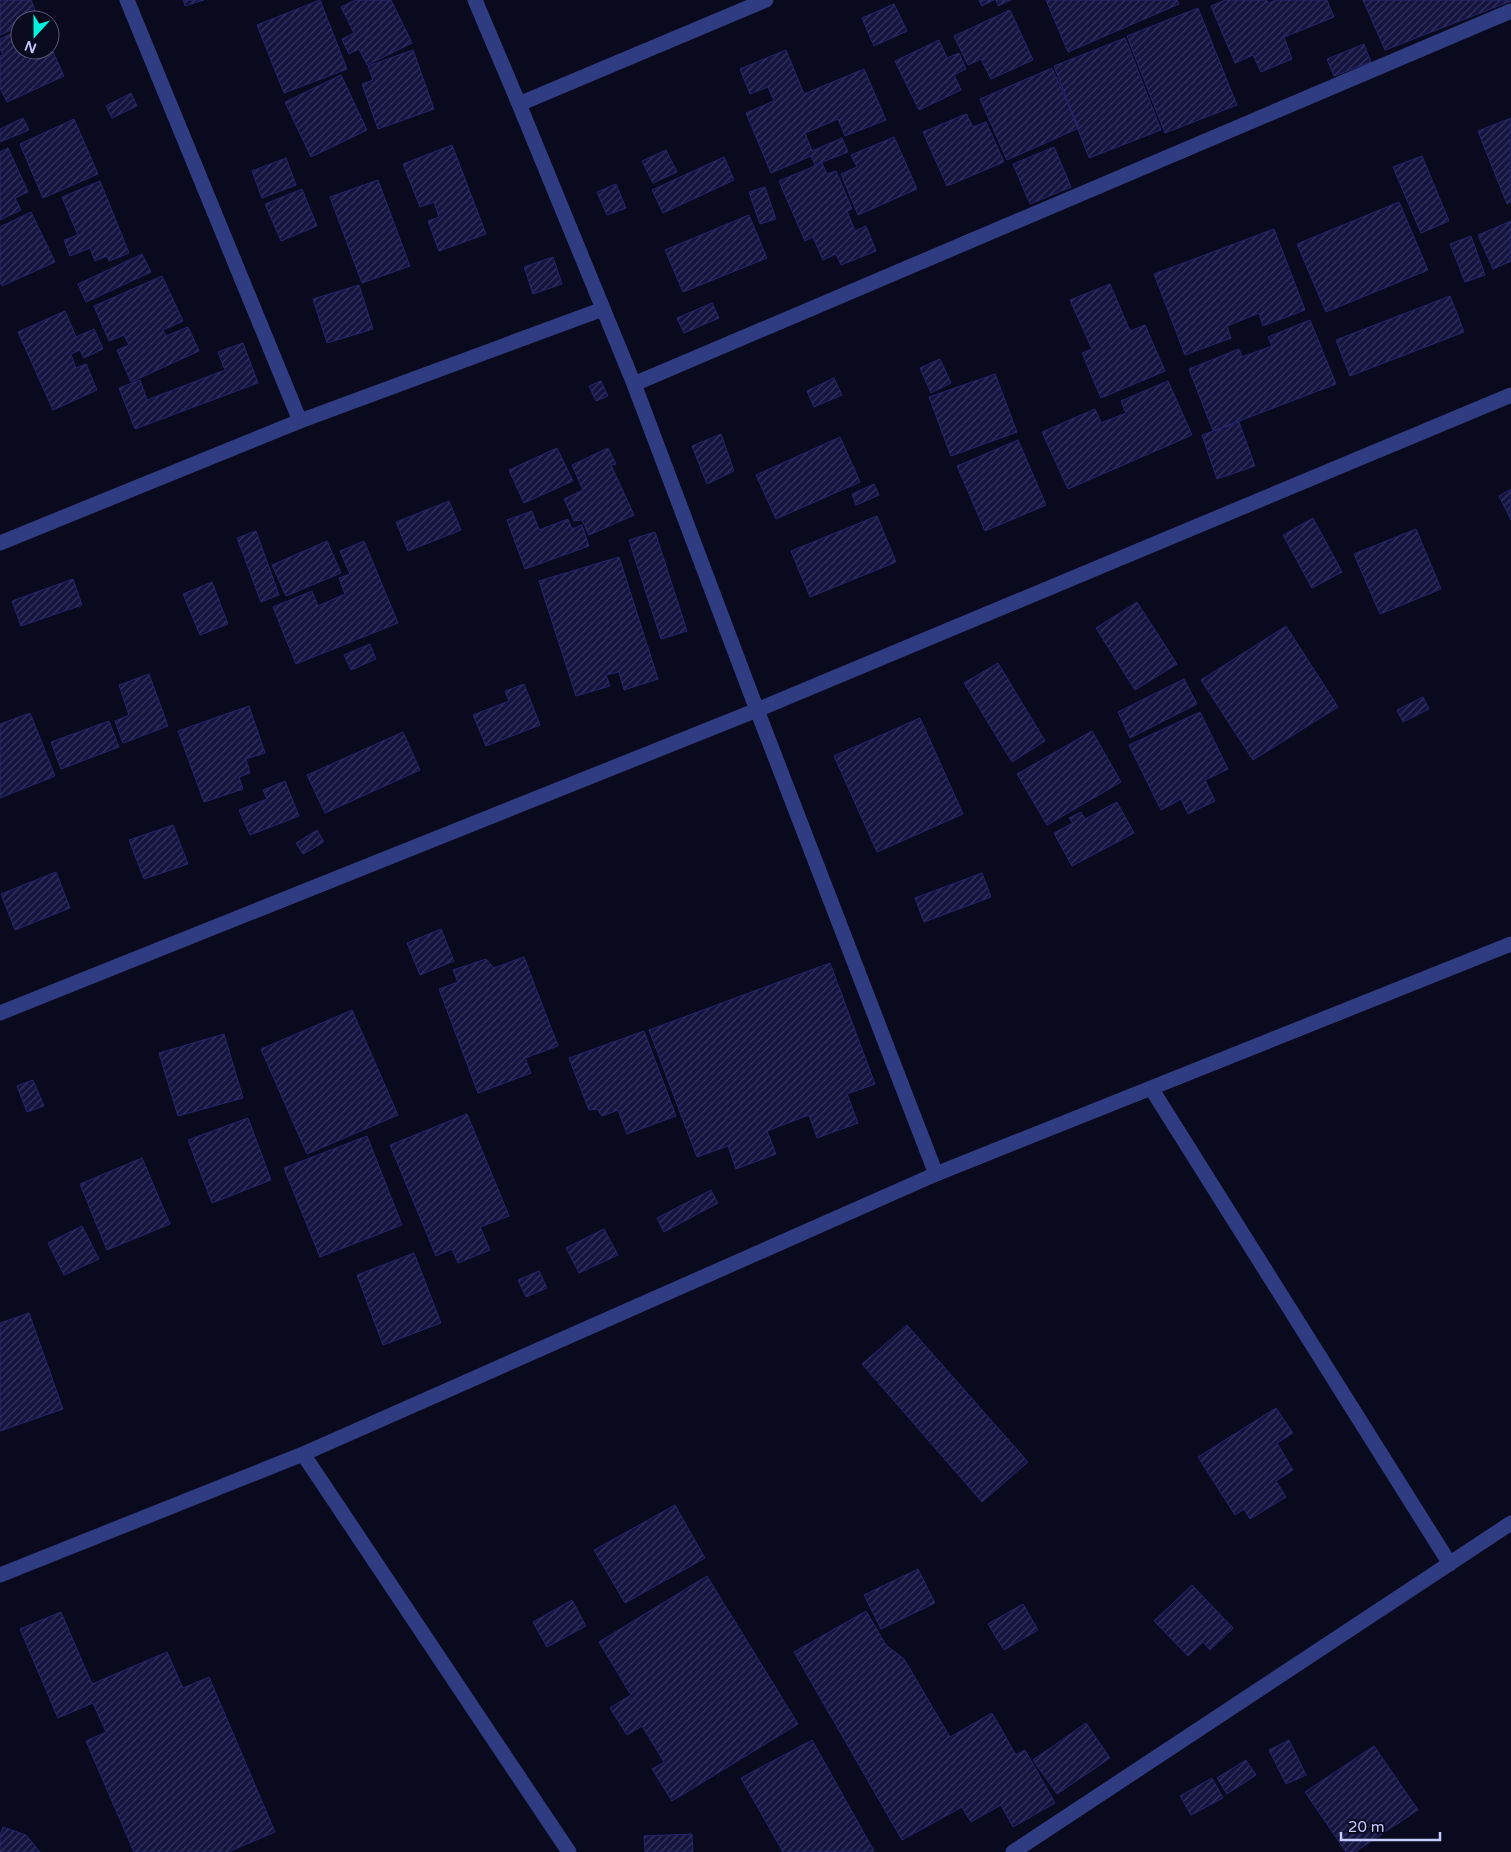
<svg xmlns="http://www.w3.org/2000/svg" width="1511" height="1852" viewBox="0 0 1511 1852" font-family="'Varela Round',sans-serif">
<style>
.building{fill:url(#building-hatch);stroke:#25246f}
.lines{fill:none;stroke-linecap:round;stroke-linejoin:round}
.minor{stroke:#303c81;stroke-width:15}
</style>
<defs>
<pattern id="building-hatch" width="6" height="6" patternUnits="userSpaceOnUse" patternTransform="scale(1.25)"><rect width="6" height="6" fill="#151440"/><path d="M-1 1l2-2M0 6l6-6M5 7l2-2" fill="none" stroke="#36355d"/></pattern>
</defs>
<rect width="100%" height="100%" fill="#0a0a1e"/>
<path class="building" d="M 0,0 L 31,0 L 38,17 L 32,20 L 20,20 L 20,26 L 0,35 Z
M 183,0 L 204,0 L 185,6 Z
M 320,0 L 347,69 L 284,93 L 257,25 Z
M 355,0 L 391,0 L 412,43 L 367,65 L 359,49 L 349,54 L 342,39 L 354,33 L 341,7 Z
M 979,0 L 994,0 L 982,6 Z
M 996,0 L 1011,0 L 998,6 Z
M 1046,0 L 1177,0 L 1179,4 L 1068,52 Z
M 1225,0 L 1267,0 L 1268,3 L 1276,0 L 1327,0 L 1334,17 L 1284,37 L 1292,59 L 1261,72 L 1253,55 L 1235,63 L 1211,6 Z
M 1363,0 L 1511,0 L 1511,1 L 1385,50 Z
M 894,4 L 907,31 L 874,46 L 862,18 Z
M 1198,8 L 1237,105 L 1165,133 L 1127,36 Z
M 1010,10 L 1033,60 L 991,79 L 981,59 L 968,65 L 954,36 Z
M 20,29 L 20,50 L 50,50 L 50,45 L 64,76 L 7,102 L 0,88 L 0,56 L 3,55 L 0,49 L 0,39 Z
M 1125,38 L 1161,130 L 1089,158 L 1054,66 Z
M 939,40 L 947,58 L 959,53 L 966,69 L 954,75 L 961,90 L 919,110 L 895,61 Z
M 1364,44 L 1371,62 L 1334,76 L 1327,59 Z
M 413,50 L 434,109 L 378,129 L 362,84 L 373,80 L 368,66 Z
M 786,50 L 804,94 L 864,69 L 886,120 L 845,136 L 838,119 L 805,133 L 812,151 L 842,138 L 848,152 L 815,165 L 811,156 L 771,173 L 746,113 L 774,101 L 768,87 L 750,94 L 740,69 Z
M 1052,68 L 1079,128 L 1007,160 L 980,99 Z
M 341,75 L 367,130 L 311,157 L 285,102 Z
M 131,93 L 137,106 L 112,118 L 106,106 Z
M 966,114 L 973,127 L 986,122 L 1004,162 L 947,186 L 923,132 Z
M 23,118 L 29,130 L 0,142 L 0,129 Z
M 1511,118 L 1511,202 L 1507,204 L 1478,131 Z
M 74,119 L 98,174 L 43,198 L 20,144 Z
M 894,137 L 917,189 L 858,215 L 841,174 L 857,167 L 851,155 Z
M 452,145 L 486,234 L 439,251 L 428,221 L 439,217 L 434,202 L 420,207 L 403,164 Z
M 1054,147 L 1071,187 L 1030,204 L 1013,164 Z
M 8,148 L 28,192 L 15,198 L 21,210 L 0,220 L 0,152 Z
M 666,150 L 677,172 L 653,183 L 642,161 Z
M 1422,156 L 1449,221 L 1421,233 L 1393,167 Z
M 724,157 L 734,180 L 663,213 L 652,190 Z
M 286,158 L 296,185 L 262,198 L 252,171 Z
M 822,163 L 827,174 L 836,171 L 852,209 L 847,211 L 855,231 L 866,226 L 876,251 L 841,265 L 836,254 L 823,260 L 813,237 L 805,241 L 779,181 Z
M 378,180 L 410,266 L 362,283 L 330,197 Z
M 100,181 L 129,253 L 109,261 L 107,256 L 95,261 L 90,248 L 70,256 L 64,240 L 78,235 L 62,197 Z
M 616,184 L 626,208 L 607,215 L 597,192 Z
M 765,187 L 776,219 L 760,224 L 749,192 Z
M 302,189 L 317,226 L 281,241 L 265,204 Z
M 1399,202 L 1428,270 L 1326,312 L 1297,244 Z
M 31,212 L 55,262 L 2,286 L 0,282 L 0,227 Z
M 749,215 L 767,258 L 683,292 L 665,250 Z
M 1511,221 L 1511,261 L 1493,269 L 1478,235 Z
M 1274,229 L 1305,310 L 1263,326 L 1259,313 L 1227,326 L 1231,338 L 1185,355 L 1154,274 Z
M 1471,236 L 1485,275 L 1465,282 L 1450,244 Z
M 142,254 L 151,272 L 86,302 L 78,284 Z
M 553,257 L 562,284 L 533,294 L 524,267 Z
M 162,276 L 183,321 L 163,330 L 166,336 L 188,327 L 199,351 L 131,382 L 117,350 L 129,345 L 124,335 L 109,341 L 94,306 Z
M 1110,284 L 1130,331 L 1145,325 L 1165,371 L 1101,398 L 1082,353 L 1092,349 L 1070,300 Z
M 359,285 L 373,329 L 327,343 L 313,299 Z
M 1450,296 L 1464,332 L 1350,376 L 1336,340 Z
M 712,303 L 719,318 L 684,333 L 677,318 Z
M 65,311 L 76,337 L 94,329 L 103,349 L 84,358 L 80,350 L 71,354 L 76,368 L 86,364 L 97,390 L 53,410 L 18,332 Z
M 1310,320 L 1336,384 L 1213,431 L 1189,369 L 1239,349 L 1242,357 L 1272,346 L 1268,337 Z
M 243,343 L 258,383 L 135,429 L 119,388 L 140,380 L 147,400 L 225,370 L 218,352 Z
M 940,359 L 951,383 L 931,393 L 920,368 Z
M 995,374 L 1017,432 L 951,456 L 929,397 Z
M 834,378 L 842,395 L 814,407 L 807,391 Z
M 601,381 L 608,396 L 596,401 L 589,386 Z
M 1168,381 L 1192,435 L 1068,489 L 1042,432 L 1095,409 L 1101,423 L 1126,413 L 1121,401 Z
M 1239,422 L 1255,466 L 1217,479 L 1202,435 Z
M 721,434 L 734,471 L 707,484 L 692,446 Z
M 840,437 L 860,482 L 776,519 L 756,475 Z
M 1018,440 L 1046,505 L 985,531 L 957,466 Z
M 557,448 L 573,481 L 524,503 L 509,470 Z
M 608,448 L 616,464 L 611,465 L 634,515 L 589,535 L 582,520 L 574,521 L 564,499 L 583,490 L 572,465 Z
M 874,484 L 879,495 L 856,505 L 852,494 Z
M 1511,489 L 1511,520 L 1499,496 Z
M 449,501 L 461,530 L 408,551 L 396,522 Z
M 532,511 L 539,530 L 568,519 L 572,529 L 582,525 L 589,546 L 525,569 L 507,520 Z
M 877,516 L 896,562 L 810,597 L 791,551 Z
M 1313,518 L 1342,572 L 1312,588 L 1283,535 Z
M 1416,529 L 1441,589 L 1380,614 L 1354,554 Z
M 256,531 L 279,595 L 261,602 L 237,538 Z
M 655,532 L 687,631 L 661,639 L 629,540 Z
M 327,541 L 341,573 L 286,596 L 272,565 Z
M 364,541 L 398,623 L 296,664 L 273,607 L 312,591 L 318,606 L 345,594 L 339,578 L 350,574 L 340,551 Z
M 619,557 L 658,679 L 624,690 L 619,672 L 606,675 L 610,686 L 576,696 L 539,581 Z
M 73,579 L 82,605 L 21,626 L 12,601 Z
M 212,582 L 228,624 L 200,635 L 183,594 Z
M 1137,602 L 1177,664 L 1135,690 L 1096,628 Z
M 1286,626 L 1338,707 L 1253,760 L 1201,680 Z
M 370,644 L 376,659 L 351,670 L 344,655 Z
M 998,663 L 1045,741 L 1012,762 L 964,683 Z
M 149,674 L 168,726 L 123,743 L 115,721 L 129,715 L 119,685 Z
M 1184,679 L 1197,704 L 1130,738 L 1118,712 Z
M 524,684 L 540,725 L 486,746 L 473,715 L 509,701 L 505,691 Z
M 1423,697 L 1429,709 L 1403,722 L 1397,710 Z
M 249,706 L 265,753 L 246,759 L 250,773 L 239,777 L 243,789 L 204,802 L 178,731 Z
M 1200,712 L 1228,769 L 1205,780 L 1215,801 L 1188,814 L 1181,799 L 1161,810 L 1129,745 Z
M 30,713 L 55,776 L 0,798 L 0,724 Z
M 920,718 L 963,814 L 877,852 L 834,756 Z
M 109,721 L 119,747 L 61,769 L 51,742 Z
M 1092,731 L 1121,782 L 1047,825 L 1017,774 Z
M 403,732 L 420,770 L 325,813 L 307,775 Z
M 285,781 L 299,816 L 250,835 L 239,810 L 267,799 L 263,790 Z
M 1117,802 L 1134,833 L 1072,866 L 1054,833 L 1073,823 L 1069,818 L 1081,812 L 1085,819 Z
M 173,825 L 188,864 L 144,879 L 129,840 Z
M 317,830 L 324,842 L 303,854 L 296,843 Z
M 56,872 L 70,908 L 15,930 L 1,894 Z
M 982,873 L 991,897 L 924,922 L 915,898 Z
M 441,929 L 454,961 L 420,975 L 407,943 Z
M 524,957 L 558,1046 L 525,1058 L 531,1073 L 478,1093 L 439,989 L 458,982 L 453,970 L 486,959 L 494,968 Z
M 830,963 L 875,1084 L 847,1094 L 858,1123 L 817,1138 L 809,1115 L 767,1131 L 776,1154 L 736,1169 L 728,1146 L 697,1157 L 649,1030 Z
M 352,1010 L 398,1115 L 307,1154 L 261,1049 Z
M 644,1031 L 676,1116 L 627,1134 L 618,1110 L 602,1116 L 597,1109 L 589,1110 L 569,1058 Z
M 224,1034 L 243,1098 L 178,1116 L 159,1053 Z
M 33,1080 L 44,1106 L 27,1112 L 17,1086 Z
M 467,1114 L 509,1216 L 480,1227 L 490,1250 L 458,1263 L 452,1249 L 436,1256 L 390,1145 Z
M 248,1118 L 271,1180 L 212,1203 L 188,1140 Z
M 367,1136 L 402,1225 L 320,1257 L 284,1168 Z
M 142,1158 L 170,1224 L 107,1250 L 80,1184 Z
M 711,1190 L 718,1203 L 664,1232 L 657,1218 Z
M 82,1226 L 99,1259 L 64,1275 L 48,1243 Z
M 604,1229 L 618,1255 L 579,1273 L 566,1248 Z
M 414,1253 L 441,1323 L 383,1345 L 357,1275 Z
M 539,1271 L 547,1288 L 526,1297 L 518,1280 Z
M 29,1313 L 63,1409 L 0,1431 L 0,1323 Z
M 907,1325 L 1028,1462 L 982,1502 L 862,1364 Z
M 1276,1408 L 1293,1433 L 1277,1443 L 1293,1470 L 1276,1481 L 1286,1497 L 1250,1519 L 1244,1509 L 1235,1515 L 1198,1457 Z
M 675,1505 L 705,1558 L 625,1603 L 594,1550 Z
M 918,1569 L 935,1603 L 881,1629 L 864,1595 Z
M 707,1576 L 798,1724 L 672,1801 L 652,1769 L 664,1762 L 642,1726 L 627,1735 L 610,1708 L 631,1695 L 599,1642 Z
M 1192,1585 L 1233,1628 L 1210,1650 L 1203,1642 L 1188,1656 L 1154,1621 Z
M 572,1600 L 586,1626 L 547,1647 L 533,1622 Z
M 1023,1604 L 1038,1630 L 1004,1650 L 988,1624 Z
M 866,1611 L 886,1645 L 904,1659 L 950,1737 L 992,1713 L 1016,1755 L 1025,1750 L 1055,1803 L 1013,1827 L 1001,1805 L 971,1822 L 962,1807 L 902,1840 L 794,1652 Z
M 61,1612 L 92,1684 L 167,1652 L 183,1688 L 209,1677 L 275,1832 L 228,1852 L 134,1852 L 86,1741 L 106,1732 L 93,1703 L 58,1718 L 20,1629 Z
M 1086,1723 L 1110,1758 L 1057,1794 L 1033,1760 Z
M 812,1740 L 874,1851 L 783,1852 L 741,1778 Z
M 1289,1740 L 1306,1775 L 1286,1784 L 1269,1750 Z
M 1374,1746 L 1418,1810 L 1355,1852 L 1346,1852 L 1305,1792 Z
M 1246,1760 L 1256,1775 L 1227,1794 L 1217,1778 Z
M 1212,1778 L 1223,1798 L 1191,1815 L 1180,1796 Z
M 3,1827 L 26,1835 L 40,1852 L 0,1852 L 0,1835 Z
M 692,1834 L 693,1852 L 645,1852 L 644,1836 Z"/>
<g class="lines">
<path class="minor" d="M 127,0 L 300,421
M 475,0 L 519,104 L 634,384 L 757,710 L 936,1174
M 519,104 L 766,0
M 634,384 L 1511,11
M 0,543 L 300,421 L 603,309
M 0,1013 L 757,710 L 1511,395
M 1151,1088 L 1450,1564
M 303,1454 L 569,1852
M 0,1575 L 303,1454 L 936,1174 L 1511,944
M 1013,1852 L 1511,1523"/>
</g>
<g transform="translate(35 35) rotate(201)"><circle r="24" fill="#0a0a1e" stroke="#555778"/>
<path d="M0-4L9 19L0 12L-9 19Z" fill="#00f1de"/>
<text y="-8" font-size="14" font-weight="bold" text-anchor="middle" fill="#c6caff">N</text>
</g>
<path d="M1341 1832v8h99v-8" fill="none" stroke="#c6caff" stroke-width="2.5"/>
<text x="1348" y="1832" font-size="15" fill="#c6caff" stroke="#0a0a1e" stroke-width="4" paint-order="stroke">20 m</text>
</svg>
